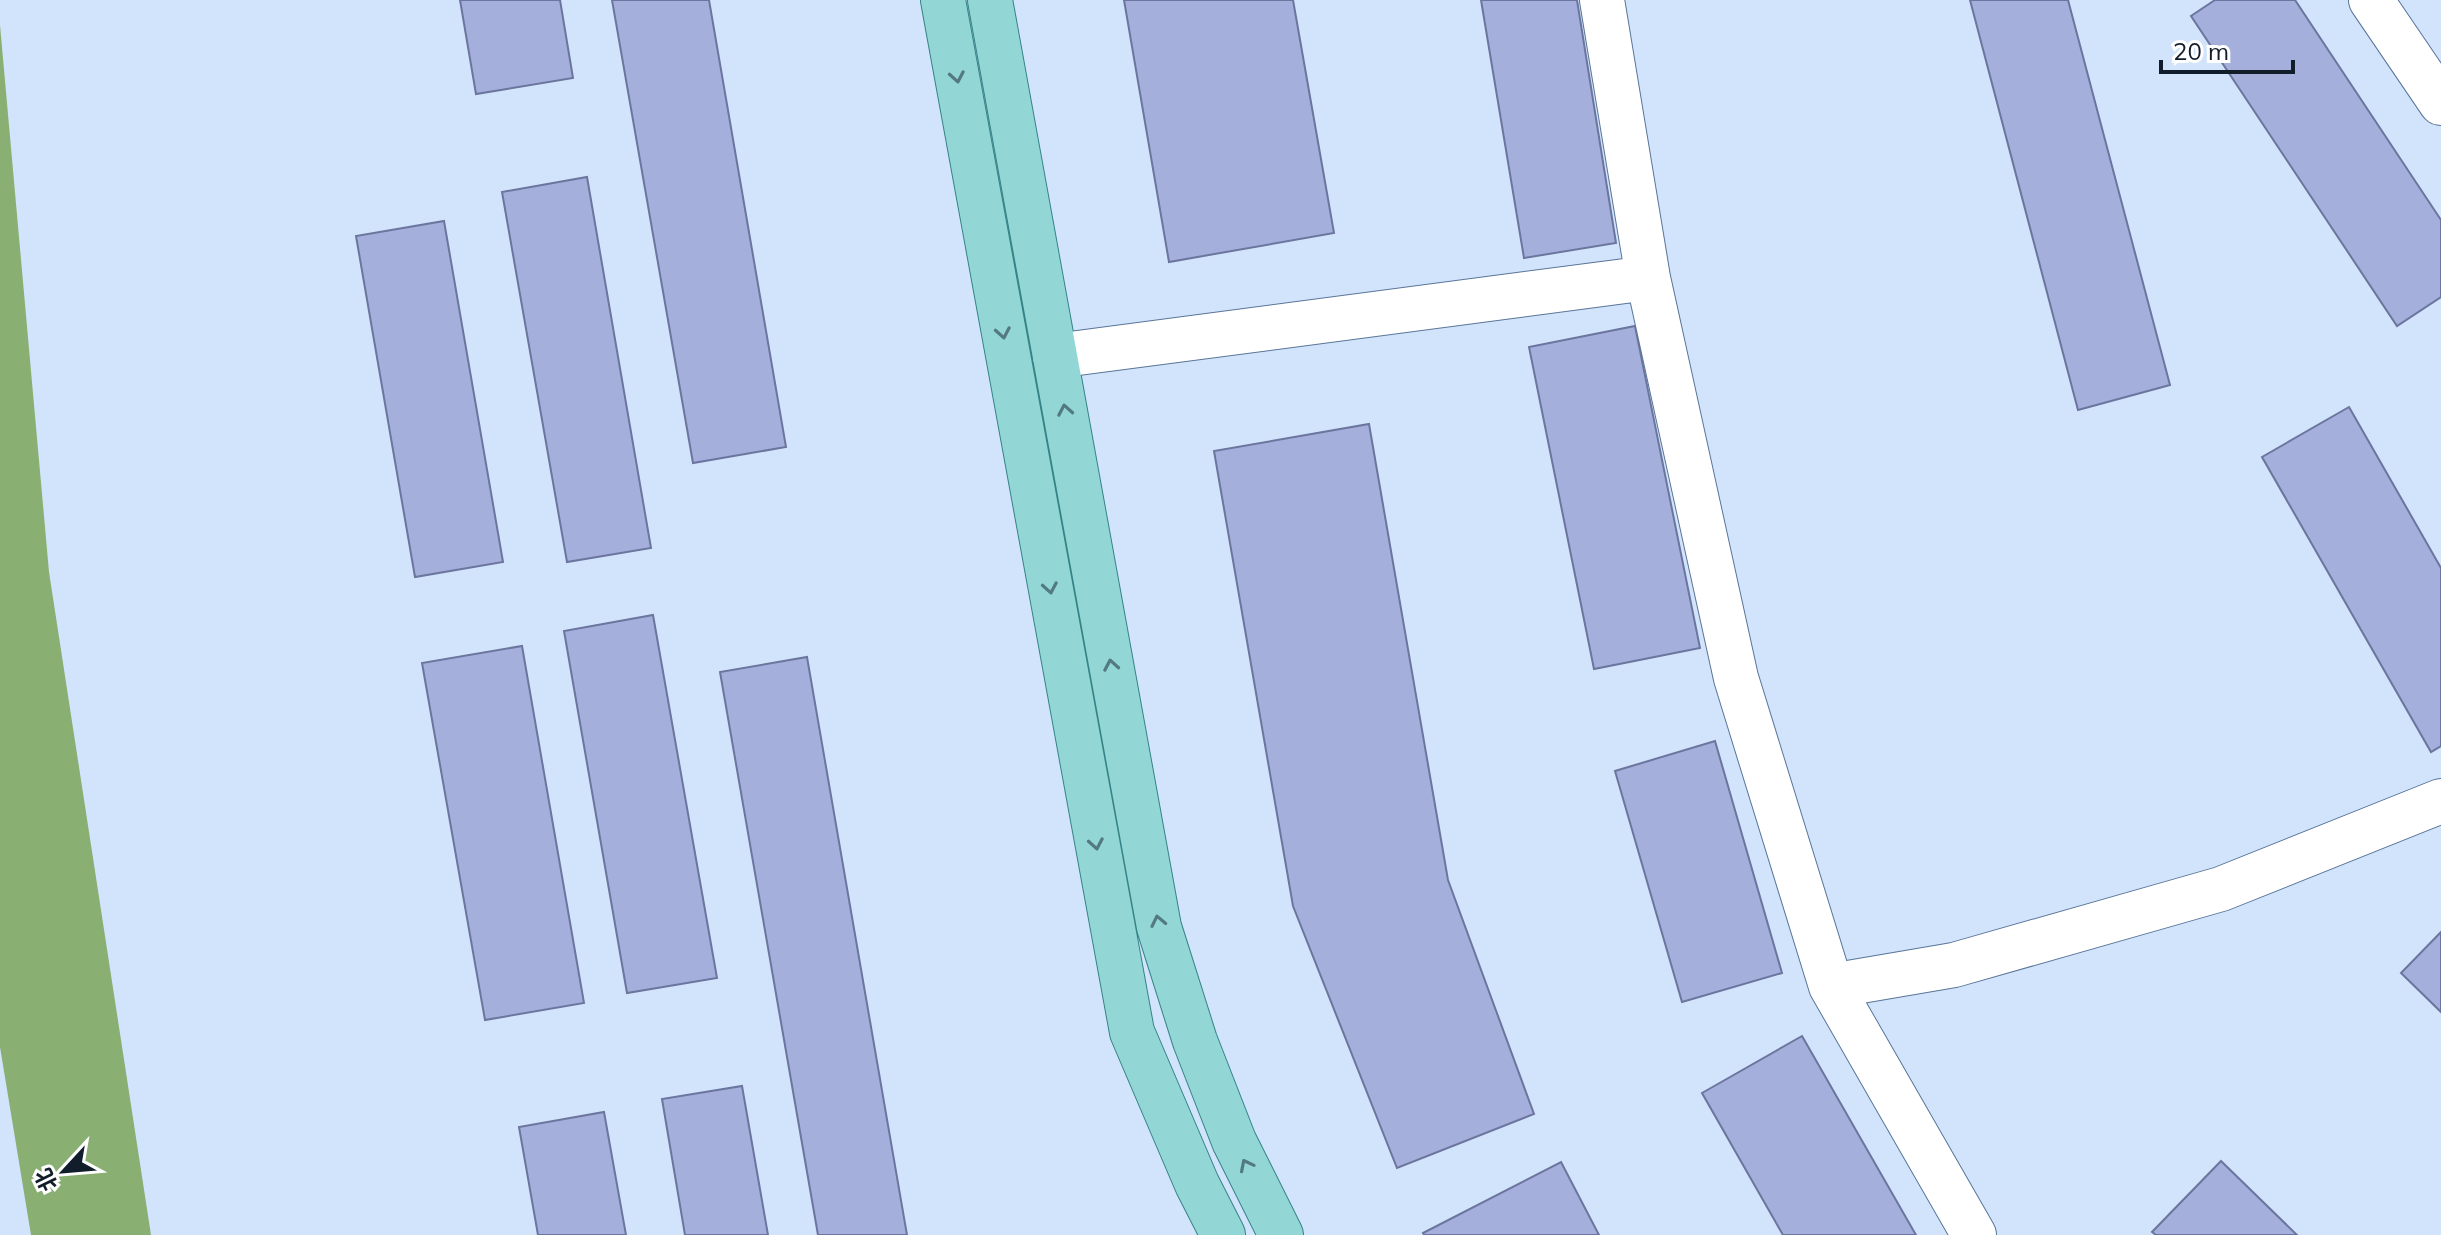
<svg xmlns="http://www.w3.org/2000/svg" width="2441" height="1235" viewBox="0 0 2441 1235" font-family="Mulish,'Noto Sans SC',sans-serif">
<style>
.water{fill:#8aaf73}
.building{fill:#a5afdb;stroke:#6c759e;stroke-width:2}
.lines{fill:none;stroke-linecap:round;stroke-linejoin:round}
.minor-casing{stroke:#597598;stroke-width:46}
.major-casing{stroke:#368387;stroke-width:46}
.minor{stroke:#fff;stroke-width:44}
.major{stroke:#92d6d5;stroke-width:44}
.oneway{stroke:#527a80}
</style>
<rect width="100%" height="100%" fill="#d1e4fc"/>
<path class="water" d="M 0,25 L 49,572 L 151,1235 L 31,1235 L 0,1047 Z"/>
<path class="building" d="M 460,0 L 560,0 L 573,78 L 476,94 Z
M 612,0 L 709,0 L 786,447 L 693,463 Z
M 1124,0 L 1293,0 L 1334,233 L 1169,262 Z
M 1481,0 L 1577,0 L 1616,243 L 1524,258 Z
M 1970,0 L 2068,0 L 2170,385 L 2078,410 Z
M 2215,0 L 2295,0 L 2441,220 L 2441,297 L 2397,326 L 2191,16 Z
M 587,177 L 651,548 L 567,562 L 502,192 Z
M 444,221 L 503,562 L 415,577 L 356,236 Z
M 1635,326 L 1700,648 L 1594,669 L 1529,347 Z
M 2349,407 L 2441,568 L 2441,746 L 2431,752 L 2262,457 Z
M 1369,424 L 1448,880 L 1534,1114 L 1397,1168 L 1293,906 L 1214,451 Z
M 653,615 L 717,978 L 627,993 L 564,631 Z
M 522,646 L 584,1003 L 485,1020 L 422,663 Z
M 807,657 L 907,1235 L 818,1235 L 720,672 Z
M 1715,741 L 1782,973 L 1682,1002 L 1615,771 Z
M 2441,932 L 2441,1012 L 2401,973 Z
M 1802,1036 L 1916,1235 L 1783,1235 L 1702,1093 Z
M 742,1086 L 768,1235 L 685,1235 L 662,1099 Z
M 604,1112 L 626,1235 L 538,1235 L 519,1127 Z
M 2221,1161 L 2297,1235 L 2156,1235 L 2152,1232 Z
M 1561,1162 L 1599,1235 L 1424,1235 L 1423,1233 Z"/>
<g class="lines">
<g class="minor-casing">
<path id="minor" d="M 1602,0 L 1648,278 L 1736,678 L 1831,986 L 1974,1235
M 2371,0 L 2441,103
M 1055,356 L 1648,278
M 1831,986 L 1954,965 L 2221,889 L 2441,801"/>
</g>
<g class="major-casing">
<path id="major" d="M 943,0 L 1132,1032 L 1197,1184 L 1223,1235
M 990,0 L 1159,927 L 1195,1041 L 1234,1141 L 1281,1235"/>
</g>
<use href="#minor" class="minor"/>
<use href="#major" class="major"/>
</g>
<defs><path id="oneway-chevron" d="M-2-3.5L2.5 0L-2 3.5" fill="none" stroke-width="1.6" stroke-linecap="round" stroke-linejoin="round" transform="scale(2)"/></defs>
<g class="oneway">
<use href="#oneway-chevron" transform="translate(957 77) rotate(80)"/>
<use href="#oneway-chevron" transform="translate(1003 333) rotate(80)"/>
<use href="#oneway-chevron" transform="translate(1065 410) rotate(-100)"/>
<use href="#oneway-chevron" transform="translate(1050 588) rotate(80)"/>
<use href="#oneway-chevron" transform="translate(1111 665) rotate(-100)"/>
<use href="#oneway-chevron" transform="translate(1096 844) rotate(80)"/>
<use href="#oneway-chevron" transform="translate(1158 921) rotate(-102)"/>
<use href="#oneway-chevron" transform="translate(1246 1165) rotate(-117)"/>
</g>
<g transform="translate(64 1171) rotate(244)" stroke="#ffffff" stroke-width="6" paint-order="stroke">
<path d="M0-6L14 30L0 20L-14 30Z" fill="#121d2b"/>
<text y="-12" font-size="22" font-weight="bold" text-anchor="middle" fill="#121d2b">北</text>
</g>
<path d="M2161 60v12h132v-12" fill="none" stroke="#121d2b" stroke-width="4"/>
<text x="2173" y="60" font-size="24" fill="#121d2b" stroke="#ffffff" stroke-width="6" paint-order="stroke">20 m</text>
</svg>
